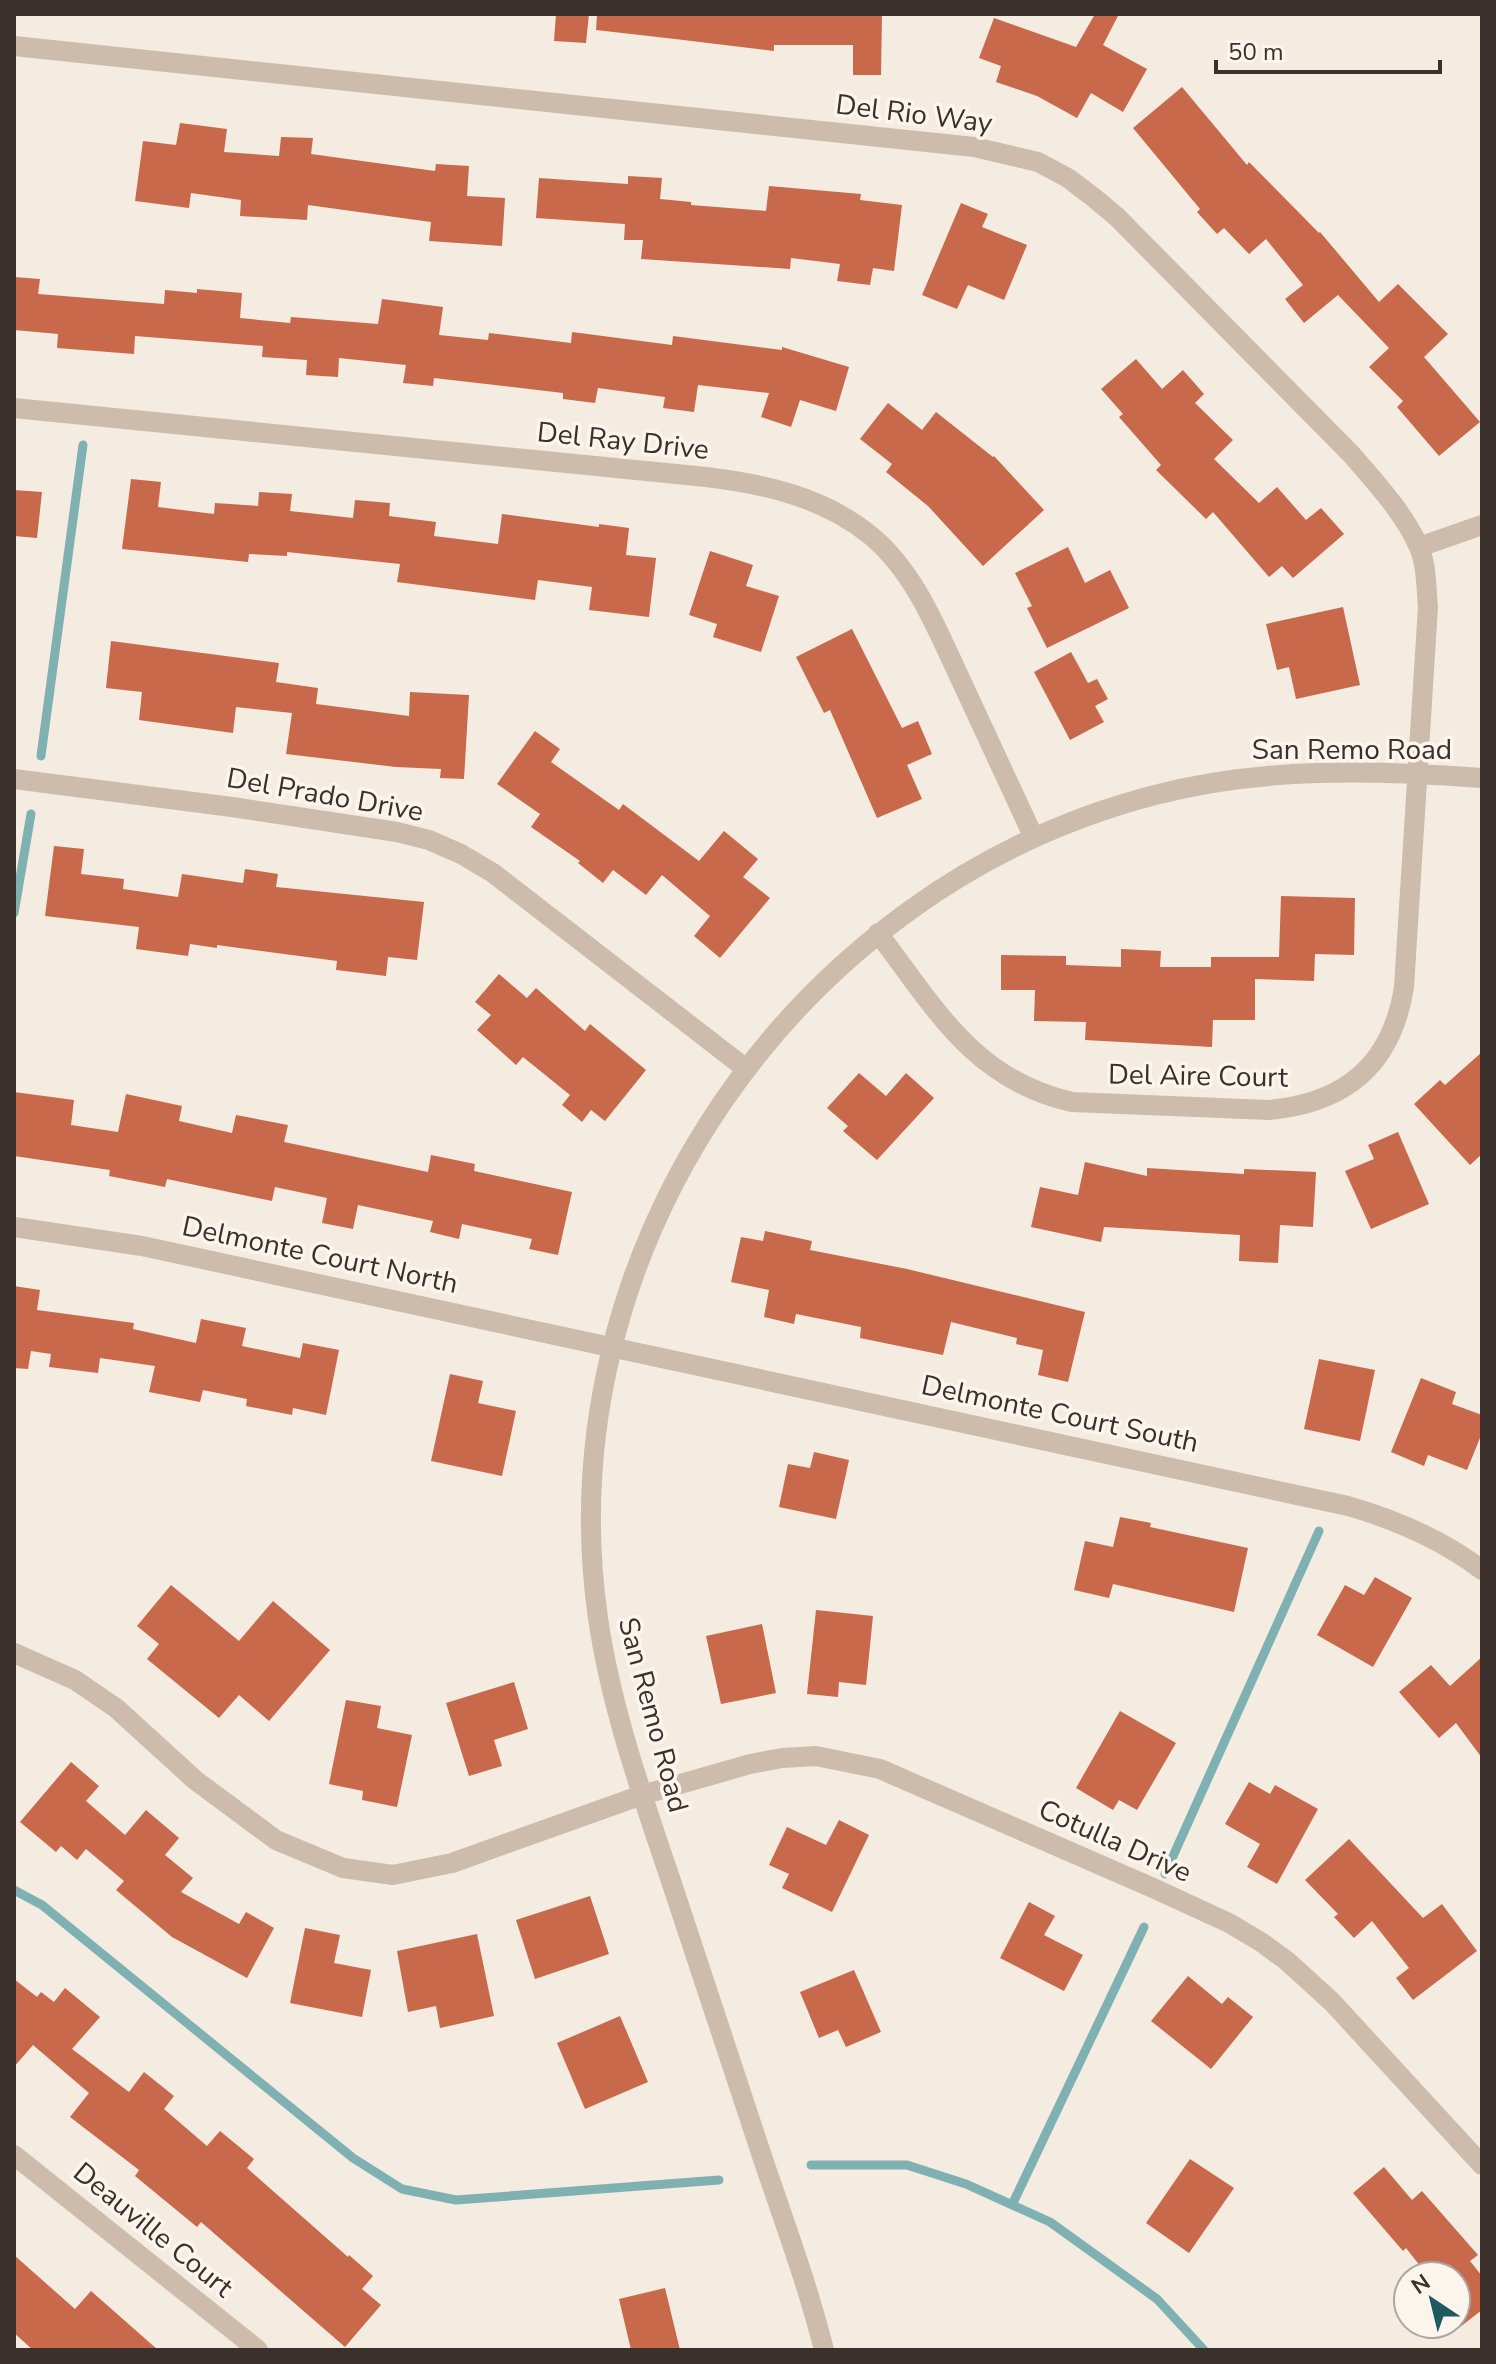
<svg xmlns="http://www.w3.org/2000/svg" width="1496" height="2364" viewBox="0 0 1496 2364" font-family="'Nunito Sans',sans-serif">
<style>
.lines{fill:none;stroke-linecap:round;stroke-linejoin:round}
.stream{stroke:#7fb0b2;stroke-width:9}
.building{fill:#c8694b}
.minor{stroke:#cdbbac;stroke-width:20}
.labels{text-anchor:middle;dominant-baseline:central;stroke-width:7;stroke-linejoin:round;paint-order:stroke}
.street-label{font-size:28px;fill:#3b302b;stroke:#fbf5ee}
</style>
<rect width="100%" height="100%" fill="#f4ebe1"/>
<g class="lines">
<path class="stream" d="M 41,756 L 83,445
M 14,913 L 31,814
M 1165,1874 L 1319,1531
M 14,1890 L 42,1905 L 353,2158 L 402,2189 L 456,2200 L 719,2180
M 811,2165 L 907,2165 L 966,2184 L 1050,2222 L 1157,2299 L 1204,2350
M 1012,2205 L 1144,1927"/>
</g>
<path class="building" d="M 556,14 L 589,14 L 586,43 L 554,41 Z
M 597,14 L 882,14 L 881,75 L 853,75 L 853,45 L 774,45 L 774,51 L 675,39 L 596,30 Z
M 1095,14 L 1119,14 L 1103,45 L 1147,69 L 1123,112 L 1091,93 L 1077,118 L 1037,96 L 996,82 L 1001,66 L 979,58 L 994,18 L 1076,47 Z
M 1182,87 L 1247,165 L 1249,162 L 1319,233 L 1320,232 L 1379,302 L 1398,284 L 1448,334 L 1424,357 L 1480,422 L 1439,456 L 1397,407 L 1403,401 L 1369,367 L 1389,348 L 1338,295 L 1304,323 L 1285,299 L 1303,285 L 1266,239 L 1249,254 L 1224,228 L 1217,234 L 1197,212 L 1200,209 L 1133,128 Z
M 180,123 L 227,129 L 224,152 L 279,156 L 281,137 L 313,138 L 311,154 L 435,171 L 436,164 L 469,166 L 467,196 L 505,198 L 502,246 L 429,241 L 431,222 L 308,205 L 307,220 L 240,216 L 241,200 L 191,193 L 189,208 L 135,201 L 143,141 L 176,145 Z
M 628,176 L 662,178 L 660,199 L 691,202 L 691,205 L 766,211 L 769,186 L 861,194 L 860,200 L 902,205 L 894,271 L 873,268 L 870,285 L 837,281 L 840,264 L 791,258 L 790,269 L 641,259 L 643,240 L 624,240 L 625,224 L 536,218 L 539,178 L 628,184 Z
M 961,203 L 988,214 L 982,227 L 1027,245 L 1004,300 L 968,285 L 957,309 L 922,295 Z
M 14,277 L 40,279 L 38,294 L 164,304 L 165,290 L 197,293 L 197,289 L 242,293 L 240,318 L 290,323 L 291,317 L 378,324 L 382,299 L 443,307 L 439,335 L 488,340 L 489,333 L 571,343 L 572,332 L 672,345 L 673,336 L 782,350 L 782,347 L 849,367 L 836,411 L 800,400 L 791,427 L 761,417 L 769,393 L 698,385 L 694,412 L 663,408 L 665,397 L 598,388 L 595,403 L 563,399 L 563,393 L 434,378 L 433,386 L 403,383 L 406,365 L 339,358 L 338,377 L 306,375 L 307,360 L 262,357 L 263,346 L 135,336 L 134,354 L 57,348 L 58,334 L 14,330 Z
M 1136,359 L 1162,389 L 1183,370 L 1204,394 L 1195,403 L 1233,440 L 1214,459 L 1259,503 L 1277,487 L 1306,520 L 1321,508 L 1344,534 L 1293,578 L 1282,566 L 1269,577 L 1213,512 L 1206,519 L 1156,470 L 1161,465 L 1119,417 L 1123,414 L 1101,389 Z
M 888,403 L 922,430 L 936,412 L 993,457 L 994,456 L 1044,510 L 983,566 L 928,506 L 886,472 L 892,464 L 860,439 Z
M 131,479 L 161,482 L 158,507 L 214,514 L 215,503 L 258,506 L 259,492 L 292,494 L 290,511 L 353,518 L 355,500 L 390,503 L 389,516 L 436,522 L 434,536 L 498,544 L 502,514 L 599,527 L 599,524 L 629,528 L 626,555 L 656,558 L 649,617 L 589,610 L 592,587 L 538,580 L 535,600 L 397,582 L 400,564 L 287,552 L 287,556 L 249,554 L 248,562 L 122,549 Z
M 14,490 L 42,492 L 37,538 L 14,536 Z
M 1068,547 L 1085,583 L 1110,570 L 1129,608 L 1047,648 L 1027,608 L 1032,606 L 1015,573 Z
M 710,551 L 753,565 L 746,586 L 779,596 L 761,652 L 713,637 L 717,624 L 689,615 Z
M 1343,607 L 1360,685 L 1296,699 L 1289,667 L 1277,670 L 1266,624 Z
M 852,629 L 902,728 L 918,721 L 932,754 L 907,765 L 922,799 L 877,818 L 830,710 L 824,713 L 796,657 Z
M 111,641 L 279,663 L 276,682 L 318,688 L 316,704 L 409,716 L 410,692 L 469,695 L 464,779 L 440,778 L 441,769 L 396,767 L 286,754 L 292,713 L 236,707 L 233,733 L 139,720 L 142,692 L 106,688 Z
M 1071,652 L 1088,683 L 1097,679 L 1108,699 L 1095,706 L 1104,722 L 1070,740 L 1034,672 Z
M 535,731 L 560,749 L 551,762 L 619,810 L 623,804 L 699,861 L 724,831 L 758,859 L 743,877 L 770,898 L 720,958 L 694,936 L 710,916 L 662,875 L 646,895 L 613,870 L 603,883 L 578,863 L 580,861 L 531,827 L 540,814 L 497,784 Z
M 54,846 L 84,849 L 81,874 L 124,879 L 123,889 L 178,897 L 182,874 L 243,883 L 245,869 L 278,874 L 276,887 L 424,902 L 417,960 L 388,957 L 386,976 L 336,970 L 337,961 L 217,945 L 217,948 L 190,944 L 188,956 L 136,949 L 139,927 L 45,916 Z
M 1281,896 L 1355,898 L 1354,955 L 1315,954 L 1314,981 L 1255,979 L 1255,1020 L 1213,1020 L 1212,1047 L 1085,1040 L 1086,1022 L 1034,1021 L 1035,990 L 1001,990 L 1001,955 L 1066,956 L 1066,965 L 1121,967 L 1121,949 L 1161,951 L 1160,967 L 1211,967 L 1211,957 L 1279,957 Z
M 499,974 L 527,998 L 536,988 L 585,1031 L 590,1024 L 646,1070 L 605,1121 L 591,1110 L 582,1122 L 562,1105 L 570,1095 L 523,1057 L 516,1065 L 477,1030 L 491,1015 L 475,1002 Z
M 1482,1052 L 1482,1154 L 1470,1165 L 1414,1104 L 1440,1080 L 1445,1085 Z
M 859,1073 L 886,1096 L 906,1073 L 934,1098 L 877,1160 L 843,1131 L 848,1126 L 827,1108 Z
M 14,1092 L 74,1100 L 71,1125 L 118,1132 L 126,1094 L 182,1106 L 179,1121 L 232,1133 L 236,1115 L 288,1125 L 284,1142 L 428,1172 L 431,1155 L 475,1164 L 474,1171 L 572,1192 L 558,1255 L 529,1249 L 532,1239 L 462,1224 L 459,1239 L 430,1232 L 433,1221 L 358,1205 L 353,1229 L 322,1223 L 327,1198 L 275,1187 L 272,1201 L 167,1179 L 165,1187 L 109,1176 L 110,1170 L 14,1156 Z
M 1398,1132 L 1429,1204 L 1371,1229 L 1345,1171 L 1374,1159 L 1368,1145 Z
M 1085,1162 L 1147,1176 L 1147,1168 L 1244,1174 L 1244,1169 L 1316,1172 L 1313,1227 L 1280,1225 L 1278,1263 L 1239,1261 L 1240,1235 L 1104,1227 L 1101,1242 L 1031,1227 L 1040,1187 L 1078,1195 Z
M 765,1231 L 812,1241 L 810,1250 L 907,1269 L 1085,1312 L 1068,1382 L 1038,1375 L 1043,1350 L 1016,1344 L 1017,1338 L 951,1322 L 943,1355 L 860,1338 L 861,1327 L 796,1314 L 794,1324 L 764,1317 L 769,1290 L 731,1282 L 741,1237 L 763,1241 Z
M 14,1286 L 40,1290 L 37,1310 L 134,1323 L 133,1329 L 196,1343 L 201,1319 L 246,1328 L 242,1346 L 300,1358 L 303,1343 L 339,1350 L 326,1415 L 293,1408 L 292,1415 L 246,1406 L 247,1399 L 203,1390 L 200,1402 L 149,1392 L 155,1366 L 100,1358 L 98,1373 L 49,1367 L 51,1354 L 31,1351 L 28,1369 L 14,1368 Z
M 1319,1359 L 1375,1370 L 1360,1441 L 1304,1429 Z
M 450,1374 L 483,1381 L 478,1403 L 516,1411 L 502,1476 L 431,1461 Z
M 1421,1378 L 1456,1392 L 1452,1404 L 1482,1415 L 1482,1433 L 1467,1470 L 1428,1455 L 1424,1466 L 1391,1452 Z
M 814,1452 L 849,1460 L 836,1519 L 779,1507 L 788,1464 L 810,1468 Z
M 1120,1517 L 1151,1523 L 1150,1527 L 1248,1548 L 1234,1612 L 1113,1584 L 1109,1598 L 1074,1590 L 1085,1541 L 1113,1547 Z
M 1375,1577 L 1412,1598 L 1373,1667 L 1317,1635 L 1345,1585 L 1364,1595 Z
M 171,1585 L 239,1641 L 273,1601 L 330,1650 L 269,1721 L 239,1695 L 219,1718 L 147,1659 L 159,1644 L 137,1626 Z
M 816,1610 L 873,1616 L 866,1685 L 839,1682 L 838,1697 L 807,1694 Z
M 762,1624 L 776,1693 L 721,1704 L 706,1636 Z
M 1482,1657 L 1482,1758 L 1456,1723 L 1439,1738 L 1399,1692 L 1431,1665 L 1450,1686 Z
M 514,1682 L 528,1729 L 494,1740 L 502,1766 L 469,1776 L 446,1703 Z
M 346,1700 L 381,1706 L 377,1728 L 412,1735 L 397,1807 L 362,1800 L 363,1791 L 329,1784 Z
M 1120,1711 L 1176,1743 L 1137,1810 L 1119,1800 L 1113,1810 L 1076,1788 Z
M 71,1762 L 99,1786 L 86,1801 L 125,1835 L 146,1810 L 179,1838 L 165,1855 L 193,1878 L 181,1892 L 239,1924 L 246,1912 L 274,1928 L 247,1978 L 172,1937 L 116,1890 L 124,1881 L 86,1849 L 77,1860 L 61,1846 L 56,1852 L 20,1822 Z
M 1249,1782 L 1270,1794 L 1275,1785 L 1318,1809 L 1277,1884 L 1247,1867 L 1260,1844 L 1225,1824 Z
M 839,1820 L 869,1835 L 832,1912 L 782,1888 L 789,1874 L 769,1865 L 787,1827 L 826,1845 Z
M 1349,1839 L 1423,1918 L 1442,1904 L 1477,1951 L 1413,2000 L 1396,1978 L 1409,1968 L 1372,1921 L 1354,1938 L 1334,1917 L 1338,1914 L 1305,1880 Z
M 590,1896 L 609,1954 L 535,1979 L 516,1920 Z
M 1029,1902 L 1055,1916 L 1044,1935 L 1083,1955 L 1064,1991 L 1000,1958 Z
M 305,1928 L 340,1935 L 334,1963 L 371,1970 L 362,2017 L 290,2003 Z
M 477,1934 L 494,2016 L 440,2028 L 436,2006 L 408,2012 L 397,1951 Z
M 854,1970 L 881,2032 L 846,2047 L 838,2030 L 819,2038 L 800,1992 Z
M 1188,1976 L 1222,2004 L 1228,1997 L 1253,2017 L 1211,2069 L 1151,2021 Z
M 14,1979 L 37,1997 L 41,1992 L 54,2002 L 65,1988 L 100,2017 L 72,2049 L 129,2092 L 144,2072 L 174,2096 L 164,2109 L 207,2146 L 220,2131 L 254,2159 L 247,2168 L 348,2257 L 349,2255 L 373,2276 L 362,2289 L 381,2305 L 345,2347 L 201,2222 L 197,2227 L 135,2176 L 139,2170 L 70,2117 L 89,2093 L 33,2045 L 14,2067 Z
M 620,2016 L 648,2082 L 585,2109 L 557,2043 Z
M 1190,2159 L 1234,2188 L 1189,2253 L 1146,2223 Z
M 1384,2167 L 1412,2200 L 1422,2191 L 1478,2255 L 1470,2261 L 1482,2276 L 1482,2310 L 1456,2330 L 1456,2276 L 1428,2276 L 1406,2248 L 1403,2251 L 1353,2193 Z
M 14,2255 L 75,2309 L 91,2291 L 158,2350 L 33,2350 L 14,2333 Z
M 665,2288 L 680,2350 L 631,2350 L 619,2299 Z"/>
<g class="lines">
<path class="minor" d="M 14,46 L 974,147 L 1038,162 L 1068,178 L 1093,197 L 1117,217 L 1352,455 C 1376,483 1403,512 1418,545 C 1427,564 1426,587 1428,607 L 1404,987 C 1392,1064 1346,1103 1269,1110 L 1072,1102 C 974,1080 935,1008 878,933
M 14,408 L 706,477 C 765,484 823,497 870,535 C 917,573 940,637 965,689 C 988,739 1011,789 1034,838
M 1419,547 L 1482,525
M 14,779 L 232,807 L 397,832 L 429,840 L 461,854 L 493,873 L 745,1068
M 14,1227 L 142,1246 L 1348,1506 C 1397,1520 1441,1539 1482,1570
M 14,1653 L 75,1680 L 116,1708 L 195,1780 L 276,1840 L 343,1868 L 393,1875 L 452,1863 L 642,1795 L 750,1764 L 782,1758 L 816,1756 L 880,1769 L 1153,1888 L 1229,1923 L 1261,1942 L 1287,1961 L 1332,2002 L 1482,2165
M 14,2155 L 258,2350
M 824,2350 C 808,2286 785,2224 764,2162 C 733,2068 702,1975 671,1881 C 642,1795 611,1708 598,1618 C 545,1249 797,887 1155,795 C 1263,767 1372,770 1482,778"/>
</g>
<g class="labels">
<g class="street-label">
<text transform="translate(914 114) rotate(7)">Del Rio Way</text>
<text transform="translate(623 441) rotate(6)">Del Ray Drive</text>
<text x="1352" y="750">San Remo Road</text>
<text transform="translate(325 795) rotate(10)">Del Prado Drive</text>
<text transform="translate(1198 1076) rotate(1)">Del Aire Court</text>
<text transform="translate(320 1255) rotate(12)">Delmonte Court North</text>
<text transform="translate(1060 1414) rotate(12)">Delmonte Court South</text>
<text transform="translate(653 1715) rotate(75)">San Remo Road</text>
<text transform="translate(1115 1841) rotate(24)">Cotulla Drive</text>
<text transform="translate(153 2230) rotate(39)">Deauville Court</text>
</g>
</g>
<rect width="1496" height="2364" fill="none" stroke="#3b302b" stroke-width="32"/>
<g transform="translate(1432 2300) rotate(325)"><circle r="38" fill="#fbf5ee" stroke="#aea6a0" stroke-width="2"/>
<path d="M0-6L14 30L0 20L-14 30Z" fill="#1f5a5e"/>
<text y="-12" font-size="22" font-weight="bold" text-anchor="middle" fill="#3b302b">N</text>
</g>
<path d="M1216 60v12h224v-12" fill="none" stroke="#3b302b" stroke-width="4"/>
<text x="1228" y="60" font-size="24" fill="#3b302b" stroke="#fbf5ee" stroke-width="6" paint-order="stroke">50 m</text>
</svg>
